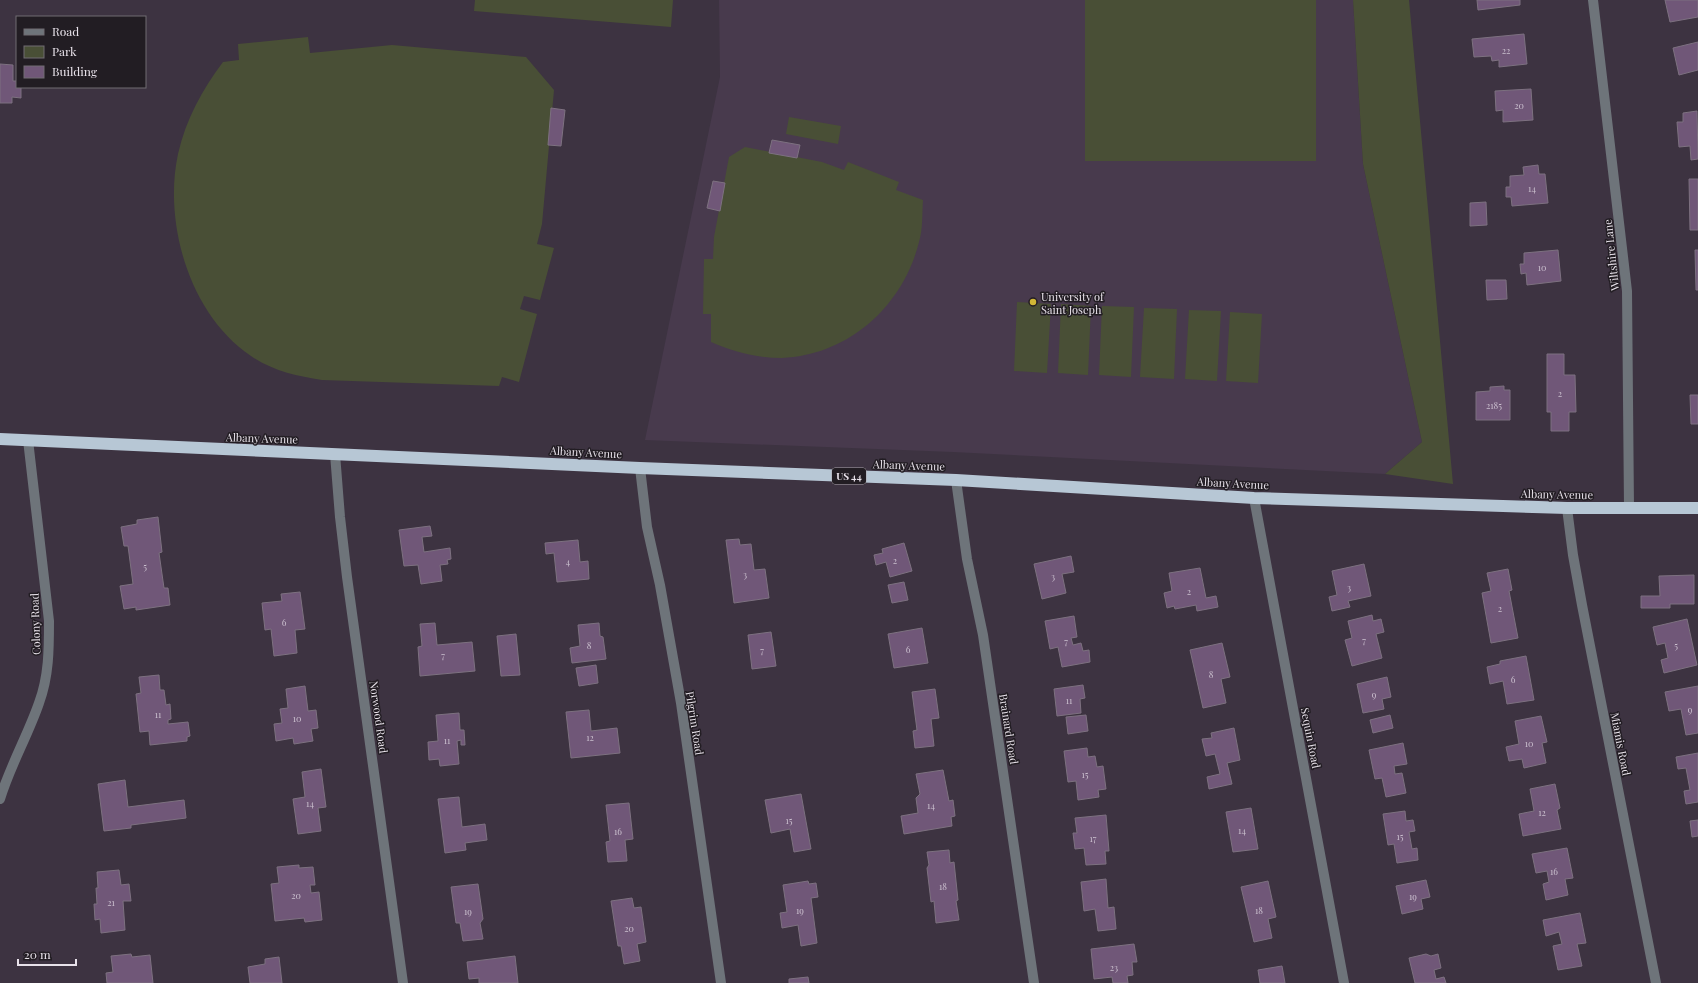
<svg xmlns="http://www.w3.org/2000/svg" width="1698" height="983" viewBox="0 0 1698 983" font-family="'Playfair Display',serif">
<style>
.built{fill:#483a4d}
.green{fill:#494f36}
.building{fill:#705778;stroke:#7d7180}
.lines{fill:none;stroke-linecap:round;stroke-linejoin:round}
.minor{stroke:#6e747a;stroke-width:10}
.highway{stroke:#b7c7d5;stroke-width:12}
.poi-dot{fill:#d1b736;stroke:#221d23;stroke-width:1.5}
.labels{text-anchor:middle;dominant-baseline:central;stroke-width:3;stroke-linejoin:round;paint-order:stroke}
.number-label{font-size:9px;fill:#cabfce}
.shield{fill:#221d23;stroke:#ada7ae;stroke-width:1}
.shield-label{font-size:10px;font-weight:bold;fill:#e8e2ea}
.street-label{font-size:11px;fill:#e8e2ea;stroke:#221d23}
.poi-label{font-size:11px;fill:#e8e2ea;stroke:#221d23;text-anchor:start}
</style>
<rect width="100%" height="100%" fill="#3d3341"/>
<path class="built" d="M 719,0 L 1353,0 L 1363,164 L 1422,442 L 1385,474 L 953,452 L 645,440 L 720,77 Z"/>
<path class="green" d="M 475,0 L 673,0 L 671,27 L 474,11 Z
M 1085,0 L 1316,0 L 1316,161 L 1085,161 Z
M 1353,0 L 1409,0 L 1453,484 L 1385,474 L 1422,442 L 1363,164 Z
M 308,37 L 310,53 L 392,45 L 526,57 L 554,90 L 542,224 L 537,244 L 554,248 L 540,300 L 524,296 L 520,309 L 537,314 L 519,382 L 502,377 L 499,386 L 322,380 C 297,376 273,371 251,356 C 190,315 163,224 178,154 C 186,119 202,90 223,62 L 239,60 L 238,44 Z
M 789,117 L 841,126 L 838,144 L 786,134 Z
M 745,147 L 822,162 L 844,170 L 848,162 L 899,182 L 896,190 L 923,200 C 922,214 923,229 919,242 C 903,306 849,355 782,358 C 757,358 734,352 711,342 L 711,314 L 703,314 L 704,259 L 713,259 L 714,237 L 729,157 Z
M 1017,302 L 1051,304 L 1047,373 L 1014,371 Z
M 1061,304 L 1091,306 L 1088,375 L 1058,373 Z
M 1102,306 L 1134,307 L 1131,377 L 1099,375 Z
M 1144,308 L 1177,309 L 1174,379 L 1140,377 Z
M 1189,310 L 1221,311 L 1217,381 L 1185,379 Z
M 1230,312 L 1262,314 L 1258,383 L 1226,381 Z"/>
<path class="building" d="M 1477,0 L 1520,0 L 1520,5 L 1478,10 Z
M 1665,0 L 1698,0 L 1698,17 L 1670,22 Z
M 1524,34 L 1527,64 L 1499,67 L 1499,60 L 1492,61 L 1491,56 L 1474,57 L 1472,39 Z
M 1698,42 L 1698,70 L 1679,75 L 1673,48 Z
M 0,64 L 13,65 L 13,81 L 17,81 L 17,87 L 21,87 L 21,98 L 12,97 L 12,103 L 0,103 Z
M 1531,89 L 1533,120 L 1503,122 L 1503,110 L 1496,111 L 1495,91 Z
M 551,108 L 565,110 L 561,146 L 548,145 Z
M 1697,111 L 1698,159 L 1691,160 L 1690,146 L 1679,147 L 1677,122 L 1683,122 L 1683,113 Z
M 772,140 L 800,145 L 797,158 L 769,153 Z
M 1538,165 L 1539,174 L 1545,174 L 1548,203 L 1512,206 L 1511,197 L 1506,197 L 1506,187 L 1510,187 L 1510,176 L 1524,175 L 1523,167 Z
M 1689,179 L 1698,179 L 1698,230 L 1690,230 Z
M 713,181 L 725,183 L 720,211 L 707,208 Z
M 1486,202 L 1487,225 L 1470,226 L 1470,203 Z
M 1558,250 L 1561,281 L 1527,285 L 1526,273 L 1521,274 L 1520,264 L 1524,264 L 1524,253 Z
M 1695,250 L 1698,250 L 1698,290 L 1696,290 Z
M 1486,280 L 1506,280 L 1507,299 L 1487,300 Z
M 1547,354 L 1564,354 L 1564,375 L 1575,375 L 1576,412 L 1569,412 L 1569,431 L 1551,431 L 1551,412 L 1547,412 Z
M 1504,386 L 1504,390 L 1510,390 L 1510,420 L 1476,420 L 1476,392 L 1490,391 L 1490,387 Z
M 1690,395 L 1698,395 L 1698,424 L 1691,424 Z
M 158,517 L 162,552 L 159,553 L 164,588 L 168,588 L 170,605 L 136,610 L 136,607 L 124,609 L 120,586 L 133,584 L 128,546 L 124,546 L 121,527 L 137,524 L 137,520 Z
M 430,526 L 432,536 L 422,537 L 424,552 L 450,548 L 451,559 L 447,560 L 448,564 L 440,565 L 442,581 L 421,584 L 418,565 L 404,566 L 399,530 Z
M 739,539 L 740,545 L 751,544 L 754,570 L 765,569 L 769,598 L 734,603 L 726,540 Z
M 578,540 L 580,562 L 588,561 L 589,579 L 557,582 L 554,553 L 546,554 L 545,543 Z
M 904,543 L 912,571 L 890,577 L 886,562 L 876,565 L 874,555 L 883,553 L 882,549 Z
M 1071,556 L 1074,572 L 1062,574 L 1066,593 L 1042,599 L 1034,564 Z
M 1364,564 L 1371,596 L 1348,601 L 1350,607 L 1332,611 L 1329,597 L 1337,595 L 1332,571 Z
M 1200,568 L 1206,598 L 1216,596 L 1218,607 L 1197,611 L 1196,605 L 1175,609 L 1174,606 L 1167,608 L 1164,593 L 1172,591 L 1169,573 Z
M 1508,569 L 1512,590 L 1509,591 L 1518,638 L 1491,643 L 1482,593 L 1491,591 L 1487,573 Z
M 1694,575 L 1694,604 L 1670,604 L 1670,608 L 1641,608 L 1641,596 L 1660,596 L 1659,576 Z
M 904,582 L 908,600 L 892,603 L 888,585 Z
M 300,592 L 305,629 L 295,630 L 297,653 L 274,656 L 271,629 L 265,630 L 262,603 L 282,601 L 281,594 Z
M 1372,615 L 1373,621 L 1381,619 L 1384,632 L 1376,634 L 1382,658 L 1352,666 L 1345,640 L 1352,638 L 1348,621 Z
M 1074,616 L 1077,637 L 1071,638 L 1073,645 L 1081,643 L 1083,651 L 1089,650 L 1090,662 L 1062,667 L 1058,647 L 1050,649 L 1045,621 Z
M 1687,619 L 1697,665 L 1664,673 L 1661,660 L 1668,658 L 1665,643 L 1657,645 L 1653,627 Z
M 435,623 L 437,645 L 472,642 L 475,671 L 420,676 L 418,647 L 422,646 L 420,624 Z
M 599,623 L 600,636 L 603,637 L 606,659 L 572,663 L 570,648 L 580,646 L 578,625 Z
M 922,628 L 928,663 L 894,668 L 888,634 Z
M 771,632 L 776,666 L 752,669 L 748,635 Z
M 516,634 L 520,675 L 501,676 L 497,636 Z
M 1222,643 L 1230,677 L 1221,679 L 1226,703 L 1203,708 L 1190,650 Z
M 1526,656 L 1534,700 L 1507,704 L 1503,681 L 1490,684 L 1487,667 L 1500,664 L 1500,661 Z
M 596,665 L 598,683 L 579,686 L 576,668 Z
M 159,675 L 160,690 L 164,690 L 166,705 L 170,704 L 171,719 L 168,720 L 168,724 L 188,722 L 190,736 L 187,737 L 187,741 L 150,745 L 149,731 L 140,732 L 136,694 L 141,693 L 139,677 Z
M 1387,677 L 1391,697 L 1382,699 L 1384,709 L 1363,713 L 1357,684 Z
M 1083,685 L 1085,698 L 1080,699 L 1081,713 L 1057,716 L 1054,689 Z
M 305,686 L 308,711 L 316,710 L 318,728 L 311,729 L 313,741 L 294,744 L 293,738 L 276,741 L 274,724 L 282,723 L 280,709 L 288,708 L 286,689 Z
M 1698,686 L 1698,733 L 1686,735 L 1681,709 L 1669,711 L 1665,692 Z
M 935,689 L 939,718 L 931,719 L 934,746 L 915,748 L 913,731 L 917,730 L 912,692 Z
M 589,710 L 591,731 L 617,728 L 620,753 L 571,758 L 566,712 Z
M 459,713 L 460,730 L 464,730 L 465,745 L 461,745 L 461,740 L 457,741 L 459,764 L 440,766 L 439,759 L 429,760 L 428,742 L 438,741 L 436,715 Z
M 1086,715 L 1088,731 L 1068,734 L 1066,717 Z
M 1390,715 L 1393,728 L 1373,733 L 1370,720 Z
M 1541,716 L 1547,742 L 1542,743 L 1546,763 L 1524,768 L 1522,759 L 1509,761 L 1506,747 L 1519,744 L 1515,721 Z
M 1234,728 L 1240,760 L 1227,763 L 1232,784 L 1209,789 L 1207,777 L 1220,774 L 1215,754 L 1206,756 L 1202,739 L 1212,738 L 1211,733 Z
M 1403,743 L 1407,764 L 1394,766 L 1395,774 L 1402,773 L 1406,793 L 1386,797 L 1382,778 L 1375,779 L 1369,750 Z
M 1087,748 L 1088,757 L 1095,756 L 1097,767 L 1103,766 L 1106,789 L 1098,790 L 1099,797 L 1078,800 L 1076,781 L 1068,782 L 1064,751 Z
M 1698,753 L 1698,802 L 1686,804 L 1684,791 L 1690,790 L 1686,768 L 1678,769 L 1676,757 Z
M 321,769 L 326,807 L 318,808 L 321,831 L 298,834 L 293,799 L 305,797 L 302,772 Z
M 943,770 L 949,801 L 953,800 L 955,816 L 951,817 L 952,826 L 904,834 L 901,816 L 918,813 L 916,798 L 920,794 L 916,774 Z
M 125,780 L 128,807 L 184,800 L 186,818 L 131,825 L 131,828 L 104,831 L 98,784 Z
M 1555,784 L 1560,808 L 1557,810 L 1561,829 L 1523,836 L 1519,814 L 1534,811 L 1530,789 Z
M 801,794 L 811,849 L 794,852 L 790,829 L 771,833 L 765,800 Z
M 459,797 L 462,827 L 485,824 L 487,840 L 465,843 L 466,850 L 445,853 L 438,799 Z
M 629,803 L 633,839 L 625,840 L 627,861 L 608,862 L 606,842 L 610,841 L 606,805 Z
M 1251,808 L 1258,849 L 1233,852 L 1226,812 Z
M 1405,811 L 1406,821 L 1413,820 L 1415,831 L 1409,832 L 1412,849 L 1417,848 L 1418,860 L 1397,863 L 1394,844 L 1388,845 L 1383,814 Z
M 1106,815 L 1109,851 L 1105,851 L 1106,864 L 1086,865 L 1084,848 L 1075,849 L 1073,833 L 1077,833 L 1075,818 Z
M 1698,820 L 1698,836 L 1692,837 L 1690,821 Z
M 1567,848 L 1573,878 L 1565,879 L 1568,895 L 1546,900 L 1543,884 L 1549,882 L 1547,871 L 1536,873 L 1532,854 Z
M 949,850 L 950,863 L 954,862 L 958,900 L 956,901 L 959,920 L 936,923 L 934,901 L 931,902 L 927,868 L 929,865 L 927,852 Z
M 299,865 L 299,868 L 313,867 L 315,885 L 310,885 L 311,893 L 319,892 L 322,920 L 305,922 L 304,918 L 275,921 L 271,884 L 279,883 L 277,867 Z
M 119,870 L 121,885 L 129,884 L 131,901 L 123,901 L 125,930 L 101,933 L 100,919 L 95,920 L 94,904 L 97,904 L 96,888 L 98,888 L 97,872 Z
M 1106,879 L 1108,908 L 1114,907 L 1116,929 L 1098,931 L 1095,909 L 1084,911 L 1081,882 Z
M 1426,880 L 1430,897 L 1421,899 L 1423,909 L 1402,914 L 1396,886 Z
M 808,881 L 809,884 L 816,883 L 818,897 L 811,898 L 817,943 L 801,946 L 798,925 L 782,928 L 780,913 L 787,912 L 783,885 Z
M 1268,881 L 1276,917 L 1268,919 L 1272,938 L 1254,942 L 1241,887 Z
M 478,884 L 483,919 L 480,923 L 483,939 L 463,941 L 460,923 L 456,923 L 451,887 Z
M 632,898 L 634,908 L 641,907 L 646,942 L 637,944 L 640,961 L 624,964 L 621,946 L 618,946 L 611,901 Z
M 1580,913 L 1586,943 L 1577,944 L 1582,966 L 1558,970 L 1553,946 L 1562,944 L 1559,932 L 1546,936 L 1543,920 Z
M 1134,944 L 1137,962 L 1132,962 L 1133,975 L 1127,976 L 1128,983 L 1113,983 L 1112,977 L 1094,979 L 1091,949 Z
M 131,954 L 132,957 L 150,955 L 153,983 L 107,983 L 106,973 L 113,972 L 111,956 Z
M 1426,954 L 1431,956 L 1438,954 L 1441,968 L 1434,970 L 1436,979 L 1444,977 L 1446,983 L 1415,983 L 1409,958 Z
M 515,956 L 518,983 L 479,983 L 479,978 L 469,979 L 467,962 Z
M 279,957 L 282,983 L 250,983 L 248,967 L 265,964 L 265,959 Z
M 1282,966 L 1285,983 L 1260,983 L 1258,970 Z
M 808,977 L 809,983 L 789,983 L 789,979 Z"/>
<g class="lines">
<path class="minor" d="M 1593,0 L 1627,291 L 1629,508
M 335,454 L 340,517 L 347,577 L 403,983
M 640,468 L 647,527 L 660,585 L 681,703 L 721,983
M 956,480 L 967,559 L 983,635 L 1034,983
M 1254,498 L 1344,983
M 1567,508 L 1573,555 L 1582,605 L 1656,983
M 0,799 C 10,766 28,735 39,703 C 49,676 49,649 49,621 L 28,440"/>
<path class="highway" d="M 0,439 L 640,468 L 956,480 L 1254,498 L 1567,508 L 1698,508"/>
</g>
<circle class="poi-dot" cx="1033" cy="302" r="4"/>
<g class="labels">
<g class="number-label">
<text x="1506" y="50">22</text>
<text x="1519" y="105">20</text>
<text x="1532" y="188">14</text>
<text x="1542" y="267">10</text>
<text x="1560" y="393">2</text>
<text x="1494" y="405">2185</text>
<text x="895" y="560">2</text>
<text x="568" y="561">4</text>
<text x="145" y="566">5</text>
<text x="745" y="574">3</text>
<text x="1053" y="576">3</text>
<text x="1349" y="587">3</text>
<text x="1189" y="591">2</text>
<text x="1500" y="608">2</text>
<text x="284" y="622">6</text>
<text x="1364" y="640">7</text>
<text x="1066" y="641">7</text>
<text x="589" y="645">8</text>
<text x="1676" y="645">5</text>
<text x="908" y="649">6</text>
<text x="762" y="650">7</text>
<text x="443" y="655">7</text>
<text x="1211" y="674">8</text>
<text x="1513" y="679">6</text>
<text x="1374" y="694">9</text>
<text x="1069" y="700">11</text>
<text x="1690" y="709">9</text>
<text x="158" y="714">11</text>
<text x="297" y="718">10</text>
<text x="590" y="737">12</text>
<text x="447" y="740">11</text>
<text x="1529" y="743">10</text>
<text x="1085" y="774">15</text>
<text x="310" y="803">14</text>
<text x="931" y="805">14</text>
<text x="1542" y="812">12</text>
<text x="789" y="820">15</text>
<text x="1242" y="830">14</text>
<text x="618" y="831">16</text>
<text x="1400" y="836">15</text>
<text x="1093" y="838">17</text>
<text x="1554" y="871">16</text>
<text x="943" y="886">18</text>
<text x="296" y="895">20</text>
<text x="1413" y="896">19</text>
<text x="111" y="902">21</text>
<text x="800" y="910">19</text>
<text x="1259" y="910">18</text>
<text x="468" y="911">19</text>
<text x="629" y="928">20</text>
<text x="1114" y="967">23</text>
</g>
<rect class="shield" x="832" y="468" width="34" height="16" rx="3"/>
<g class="shield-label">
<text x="849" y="476">US 44</text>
</g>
<g class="street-label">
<text transform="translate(1611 255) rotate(-96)">Wiltshire Lane</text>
<text transform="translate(262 438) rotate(2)">Albany Avenue</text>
<text transform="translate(586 452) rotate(3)">Albany Avenue</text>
<text transform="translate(909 465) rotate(2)">Albany Avenue</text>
<text transform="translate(1233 483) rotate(3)">Albany Avenue</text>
<text transform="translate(1557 494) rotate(1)">Albany Avenue</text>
<text transform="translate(35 624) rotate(-92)">Colony Road</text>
<text transform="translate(379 717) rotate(82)">Norwood Road</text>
<text transform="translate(695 723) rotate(81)">Pilgrim Road</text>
<text transform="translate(1009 729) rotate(81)">Brainard Road</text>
<text transform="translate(1311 738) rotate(79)">Sequin Road</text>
<text transform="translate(1621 744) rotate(79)">Miamis Road</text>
</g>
<g class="poi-label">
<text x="1041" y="296">University of<tspan x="1041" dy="13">Saint Joseph</tspan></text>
</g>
</g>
<rect x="16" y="16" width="130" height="72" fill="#221d23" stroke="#716c73"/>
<rect x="24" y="29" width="20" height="6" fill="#6e747a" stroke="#716c73"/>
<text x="52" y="36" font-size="12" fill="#e8e2ea">Road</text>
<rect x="24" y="46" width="20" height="12" fill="#494f36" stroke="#716c73"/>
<text x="52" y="56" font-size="12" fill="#e8e2ea">Park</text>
<rect x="24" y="66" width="20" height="12" fill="#705778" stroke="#716c73"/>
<text x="52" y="76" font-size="12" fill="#e8e2ea">Building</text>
<path d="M18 959v6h58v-6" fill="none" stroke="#e8e2ea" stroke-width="2"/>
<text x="24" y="959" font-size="12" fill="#e8e2ea" stroke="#221d23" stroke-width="3" paint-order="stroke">20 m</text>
</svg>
